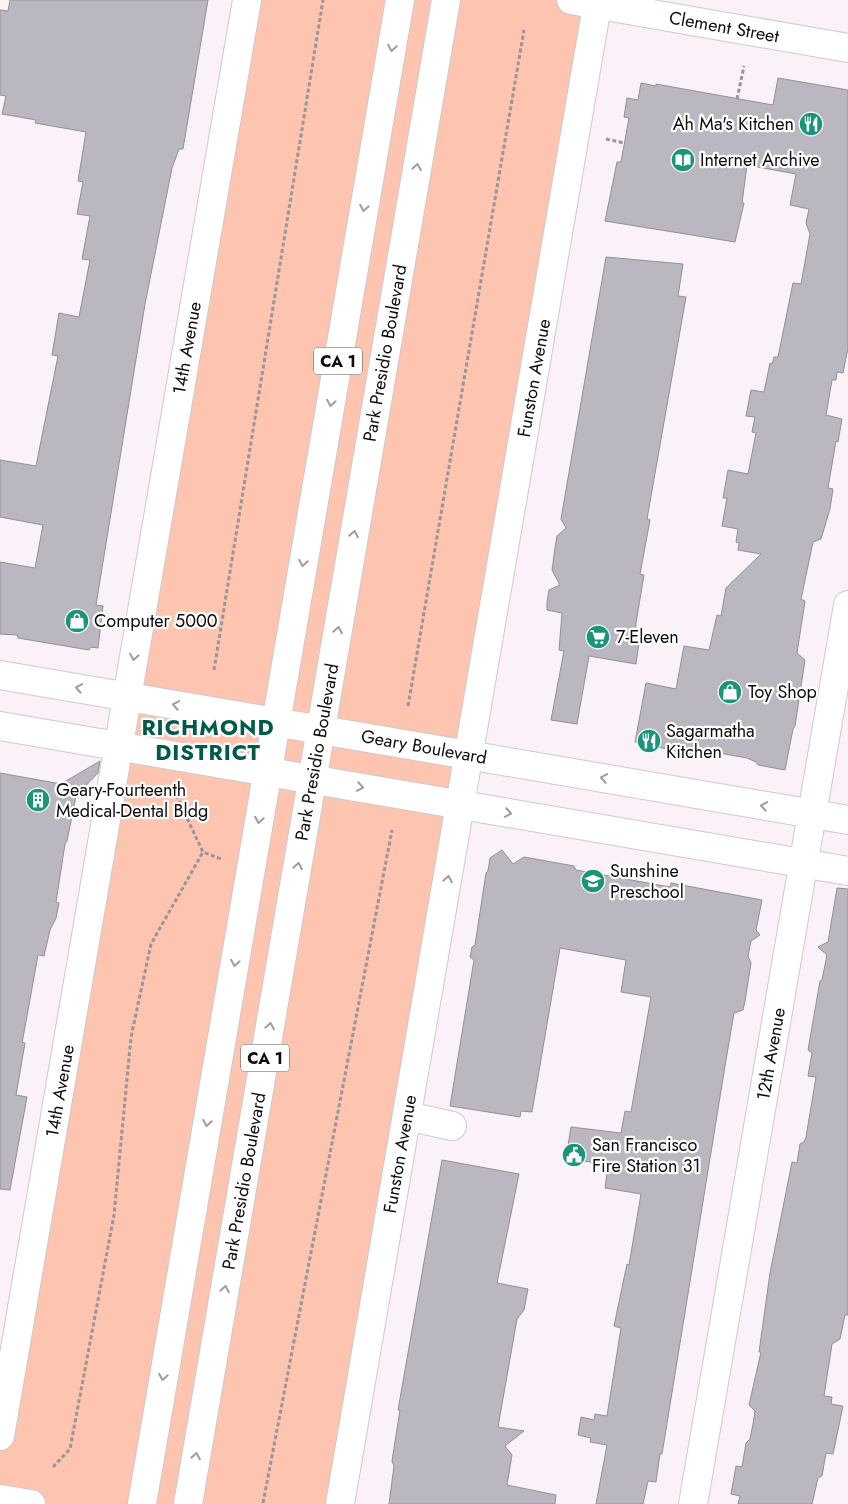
<svg xmlns="http://www.w3.org/2000/svg" width="848" height="1504" viewBox="0 0 848 1504" font-family="Jost,sans-serif">
<style>
.green{fill:#fdc5b0}
.building{fill:#bbb7c0;stroke:#938f98}
.lines{fill:none;stroke-linecap:round;stroke-linejoin:round}
.minor-casing{stroke:#d1c7ce;stroke-width:30}
.major-casing{stroke:#d1c7ce;stroke-width:30}
.highway-casing{stroke:#d1c7ce;stroke-width:30}
.path{stroke:#9b9499;stroke-width:3;stroke-dasharray:4 2.5;stroke-linecap:butt}
.minor{stroke:#fff;stroke-width:28}
.major{stroke:#fff;stroke-width:28}
.highway{stroke:#fff;stroke-width:28}
.oneway{stroke:#9f9d9e}
.labels{text-anchor:middle;dominant-baseline:central;stroke-width:4.5;stroke-linejoin:round;paint-order:stroke}
.shield{fill:#fff;stroke:#565456;stroke-width:1}
.shield-label{font-size:16px;font-weight:bold;fill:#0e0b0d}
.street-label{font-size:18px;fill:#0e0b0d;stroke:#fff}
.poi-label{font-size:18px;fill:#0e0b0d;stroke:#fff;text-anchor:start}
.district-label{font-size:22px;font-weight:bold;letter-spacing:1px;fill:#005a49;stroke:#fff}
</style>
<rect width="100%" height="100%" fill="#fbf1f8"/>
<path class="green" d="M 246,0 L 598,0 L 340,1504 L 0,1504 L 0,1437 Z"/>
<path class="building" d="M 10,0 L 208,0 L 183,149 L 179,149 L 172,168 L 145,304 L 96,605 L 103,606 L 98,648 L 91,647 L 89,650 L 18,638 L 17,635 L 0,634 L 0,562 L 35,568 L 43,525 L 0,517 L 0,460 L 36,466 L 58,356 L 52,355 L 59,313 L 79,317 L 90,260 L 82,259 L 90,216 L 77,214 L 83,182 L 78,181 L 86,132 L 35,123 L 36,120 L 2,114 L 6,96 L 0,95 L 0,10 L 8,11 Z
M 778,78 L 848,90 L 848,348 L 843,373 L 837,372 L 836,380 L 832,380 L 826,415 L 842,419 L 838,442 L 836,441 L 828,488 L 833,489 L 830,509 L 821,539 L 813,542 L 801,599 L 805,601 L 797,653 L 805,660 L 795,726 L 793,729 L 785,770 L 758,765 L 756,762 L 747,758 L 691,748 L 690,754 L 635,742 L 646,683 L 676,689 L 684,646 L 709,650 L 717,615 L 721,616 L 726,588 L 761,554 L 738,550 L 739,543 L 736,542 L 738,529 L 722,526 L 727,498 L 723,498 L 728,470 L 748,474 L 756,433 L 752,432 L 755,417 L 746,416 L 751,390 L 764,392 L 770,363 L 772,364 L 774,357 L 778,357 L 793,283 L 801,284 L 810,234 L 806,223 L 809,209 L 790,205 L 796,174 L 747,165 L 742,203 L 744,203 L 735,242 L 605,221 L 617,162 L 621,162 L 629,118 L 624,117 L 627,98 L 638,100 L 641,83 L 656,86 L 656,84 L 773,105 Z
M 606,257 L 683,264 L 678,296 L 686,297 L 647,519 L 650,520 L 640,574 L 644,575 L 636,623 L 635,642 L 639,643 L 636,664 L 589,656 L 577,724 L 551,720 L 564,651 L 559,650 L 562,613 L 547,610 L 547,602 L 549,590 L 560,585 L 552,570 L 555,548 L 557,536 L 566,528 L 561,519 Z
M 100,761 L 98,773 L 76,796 L 67,841 L 65,844 L 56,902 L 59,903 L 56,918 L 50,930 L 44,956 L 38,955 L 23,1038 L 22,1042 L 25,1043 L 16,1095 L 27,1097 L 10,1190 L 0,1189 L 0,773 L 61,784 Z
M 502,850 L 513,864 L 524,857 L 574,866 L 576,870 L 609,876 L 670,887 L 671,883 L 762,900 L 756,930 L 760,935 L 751,941 L 748,956 L 751,963 L 745,1001 L 743,1010 L 734,1013 L 725,1066 L 662,1454 L 660,1454 L 656,1482 L 648,1481 L 643,1504 L 596,1504 L 607,1445 L 590,1442 L 591,1438 L 578,1435 L 581,1417 L 594,1420 L 595,1414 L 607,1416 L 621,1328 L 614,1326 L 627,1264 L 629,1265 L 641,1194 L 605,1188 L 608,1165 L 566,1158 L 571,1127 L 621,1133 L 625,1111 L 631,1112 L 651,997 L 621,992 L 626,960 L 560,948 L 532,1112 L 521,1111 L 520,1117 L 450,1106 L 474,960 L 470,957 L 472,947 L 475,945 L 486,873 L 488,871 L 490,858 Z
M 837,888 L 848,889 L 848,1315 L 845,1315 L 840,1339 L 832,1344 L 824,1396 L 832,1397 L 831,1404 L 843,1406 L 833,1454 L 826,1453 L 822,1476 L 818,1478 L 812,1504 L 738,1504 L 740,1496 L 731,1494 L 736,1466 L 742,1467 L 746,1443 L 750,1439 L 753,1424 L 755,1411 L 749,1405 L 761,1352 L 759,1352 L 770,1273 L 792,1162 L 797,1163 L 800,1144 L 804,1142 L 806,1137 L 816,1077 L 808,1076 L 812,1053 L 808,1050 L 820,981 L 822,980 L 827,955 L 818,947 L 828,942 Z
M 442,1160 L 519,1174 L 497,1283 L 528,1289 L 524,1310 L 517,1319 L 498,1427 L 524,1431 L 505,1446 L 512,1455 L 507,1485 L 556,1495 L 555,1504 L 389,1504 L 394,1466 L 392,1461 L 400,1410 L 398,1410 Z"/>
<g class="lines">
<g class="minor-casing">
<path id="minor" d="M 571,0 L 848,48
M 407,1116 L 452,1126
M 0,1436 L 247,0
M 0,1499 L 31,1504
M 340,1504 L 598,0
M 693,1504 L 848,605"/>
</g>
<g class="major-casing">
<path id="major" d="M 0,675 L 848,820
M 0,726 L 848,871"/>
</g>
<g class="highway-casing">
<path id="highway" d="M 142,1504 L 400,0
M 188,1504 L 446,0"/>
</g>
<path class="path" d="M 737,99 L 744,66
M 606,139 L 624,143
M 214,670 L 323,0
M 408,706 L 524,30
M 176,795 L 203,852 L 221,859
M 53,1467 L 70,1449 L 114,1215 L 131,1037 L 151,944 L 203,852
M 263,1503 L 392,830"/>
<use href="#minor" class="minor"/>
<use href="#major" class="major"/>
<use href="#highway" class="highway"/>
</g>
<defs><path id="oneway-chevron" d="M-2-3.5L2.5 0L-2 3.5" fill="none" stroke-width="1.6" stroke-linecap="round" stroke-linejoin="round" transform="scale(1.25)"/></defs>
<g class="oneway">
<use href="#oneway-chevron" transform="translate(392 48) rotate(100)"/>
<use href="#oneway-chevron" transform="translate(417 167) rotate(-80)"/>
<use href="#oneway-chevron" transform="translate(364 208) rotate(100)"/>
<use href="#oneway-chevron" transform="translate(331 403) rotate(100)"/>
<use href="#oneway-chevron" transform="translate(354 534) rotate(-80)"/>
<use href="#oneway-chevron" transform="translate(303 563) rotate(100)"/>
<use href="#oneway-chevron" transform="translate(338 630) rotate(-81)"/>
<use href="#oneway-chevron" transform="translate(134 657) rotate(100)"/>
<use href="#oneway-chevron" transform="translate(79 688) rotate(-170)"/>
<use href="#oneway-chevron" transform="translate(176 705) rotate(-170)"/>
<use href="#oneway-chevron" transform="translate(604 778) rotate(-170)"/>
<use href="#oneway-chevron" transform="translate(360 787) rotate(10)"/>
<use href="#oneway-chevron" transform="translate(764 806) rotate(-170)"/>
<use href="#oneway-chevron" transform="translate(508 813) rotate(10)"/>
<use href="#oneway-chevron" transform="translate(259 820) rotate(100)"/>
<use href="#oneway-chevron" transform="translate(298 866) rotate(-80)"/>
<use href="#oneway-chevron" transform="translate(448 879) rotate(-80)"/>
<use href="#oneway-chevron" transform="translate(235 963) rotate(100)"/>
<use href="#oneway-chevron" transform="translate(270 1026) rotate(-80)"/>
<use href="#oneway-chevron" transform="translate(207 1123) rotate(100)"/>
<use href="#oneway-chevron" transform="translate(225 1289) rotate(-80)"/>
<use href="#oneway-chevron" transform="translate(163 1377) rotate(100)"/>
<use href="#oneway-chevron" transform="translate(196 1456) rotate(-80)"/>
</g>
<defs>
<g id="restaurant-disc" transform="scale(1.25)"><circle r="9.5" fill="#1a947b" stroke="#fff"/><path d="M-5-6h1v4h1v-4h1v4h1v-4h1v5L-1.5 .5V6h-2V.5L-5-1ZM5-6V6H3V1.5H1.5Q1.5-4 5-6Z" fill="#fff"/></g>
<g id="library-disc" transform="scale(1.25)"><circle r="9.5" fill="#1a947b" stroke="#fff"/><path d="M-6-4Q-3-5.5-.7-3.5V5Q-3 3-6 4ZM6-4Q3-5.5 .7-3.5V5Q3 3 6 4Z" fill="#fff"/></g>
<g id="shop-disc" transform="scale(1.25)"><circle r="9.5" fill="#1a947b" stroke="#fff"/><path d="M-5-2.5h2.3a2.7 3.5 0 0 1 5.4 0H5L5.5 6h-11ZM-1.5-2.5h3a1.5 2.3 0 0 0-3 0Z" fill="#fff"/></g>
<g id="supermarket-disc" transform="scale(1.25)"><circle r="9.5" fill="#1a947b" stroke="#fff"/><path d="M-6-5.5h2.5l.6 2H6L4.5 2H-2.5L-4.4-4H-6ZM-1.5 3.2a1.3 1.3 0 1 0 .1 0ZM3 3.2a1.3 1.3 0 1 0 .1 0Z" fill="#fff"/></g>
<g id="building-disc" transform="scale(1.25)"><circle r="9.5" fill="#1a947b" stroke="#fff"/><path d="M-4-6H4V6H1V3H-1V6H-4ZM-2.5-4.3h1.7v1.8h-1.7ZM.8-4.3h1.7v1.8H.8ZM-2.5-1h1.7V.8h-1.7ZM.8-1h1.7V.8H.8Z" fill="#fff"/></g>
<g id="school-disc" transform="scale(1.25)"><circle r="9.5" fill="#1a947b" stroke="#fff"/><path d="M0-5L7-2L0 1L-7-2ZM-4 1L0 2.5L4 1V4Q0 6-4 4Z" fill="#fff"/></g>
<g id="civic-disc" transform="scale(1.25)"><circle r="9.5" fill="#1a947b" stroke="#fff"/><path d="M-.6-6.5H3V-4.5H.6V-3L4-1V1h2V6H-6V1h2V-1L-.6-3ZM-1.2 2.5V6h2.4V2.5Z" fill="#fff"/></g>
</defs>
<g fill-rule="evenodd">
<use href="#restaurant-disc" x="811" y="124"/>
<use href="#library-disc" x="683" y="160"/>
<use href="#shop-disc" x="77" y="621"/>
<use href="#supermarket-disc" x="598" y="637"/>
<use href="#shop-disc" x="730" y="692"/>
<use href="#restaurant-disc" x="649" y="741"/>
<use href="#building-disc" x="38" y="800"/>
<use href="#school-disc" x="593" y="881"/>
<use href="#civic-disc" x="574" y="1155"/>
</g>
<g class="labels">
<g class="shield">
<rect x="314" y="347.5" width="48" height="27" rx="4"/>
<rect x="241" y="1044.5" width="48" height="27" rx="4"/>
</g>
<g class="shield-label">
<text x="338" y="361">CA 1</text>
<text x="265" y="1058">CA 1</text>
</g>
<g class="street-label">
<text transform="translate(724 27) rotate(10)">Clement Street</text>
<text transform="translate(187 348) rotate(-80)">14th Avenue</text>
<text transform="translate(385 353) rotate(-80)">Park Presidio Boulevard</text>
<text transform="translate(534 378) rotate(-80)">Funston Avenue</text>
<text transform="translate(424 747) rotate(10)">Geary Boulevard</text>
<text transform="translate(317 752) rotate(-80)">Park Presidio Boulevard</text>
<text transform="translate(771 1054) rotate(-80)">12th Avenue</text>
<text transform="translate(60 1091) rotate(-80)">14th Avenue</text>
<text transform="translate(400 1154) rotate(-80)">Funston Avenue</text>
<text transform="translate(244 1181) rotate(-80)">Park Presidio Boulevard</text>
</g>
<g class="poi-label">
<text x="794" y="124" text-anchor="end">Ah Ma's Kitchen</text>
<text x="700" y="160">Internet Archive</text>
<text x="94" y="621">Computer 5000</text>
<text x="616" y="637">7-Eleven</text>
<text x="748" y="692">Toy Shop</text>
<text x="666" y="731">Sagarmatha<tspan x="666" dy="21">Kitchen</tspan></text>
<text x="56" y="790">Geary-Fourteenth<tspan x="56" dy="21">Medical-Dental Bldg</tspan></text>
<text x="610" y="871">Sunshine<tspan x="610" dy="21">Preschool</tspan></text>
<text x="592" y="1145">San Francisco<tspan x="592" dy="21">Fire Station 31</tspan></text>
</g>
<g class="district-label">
<text x="208" y="727">RICHMOND<tspan x="208" dy="25">DISTRICT</tspan></text>
</g>
</g>
</svg>
